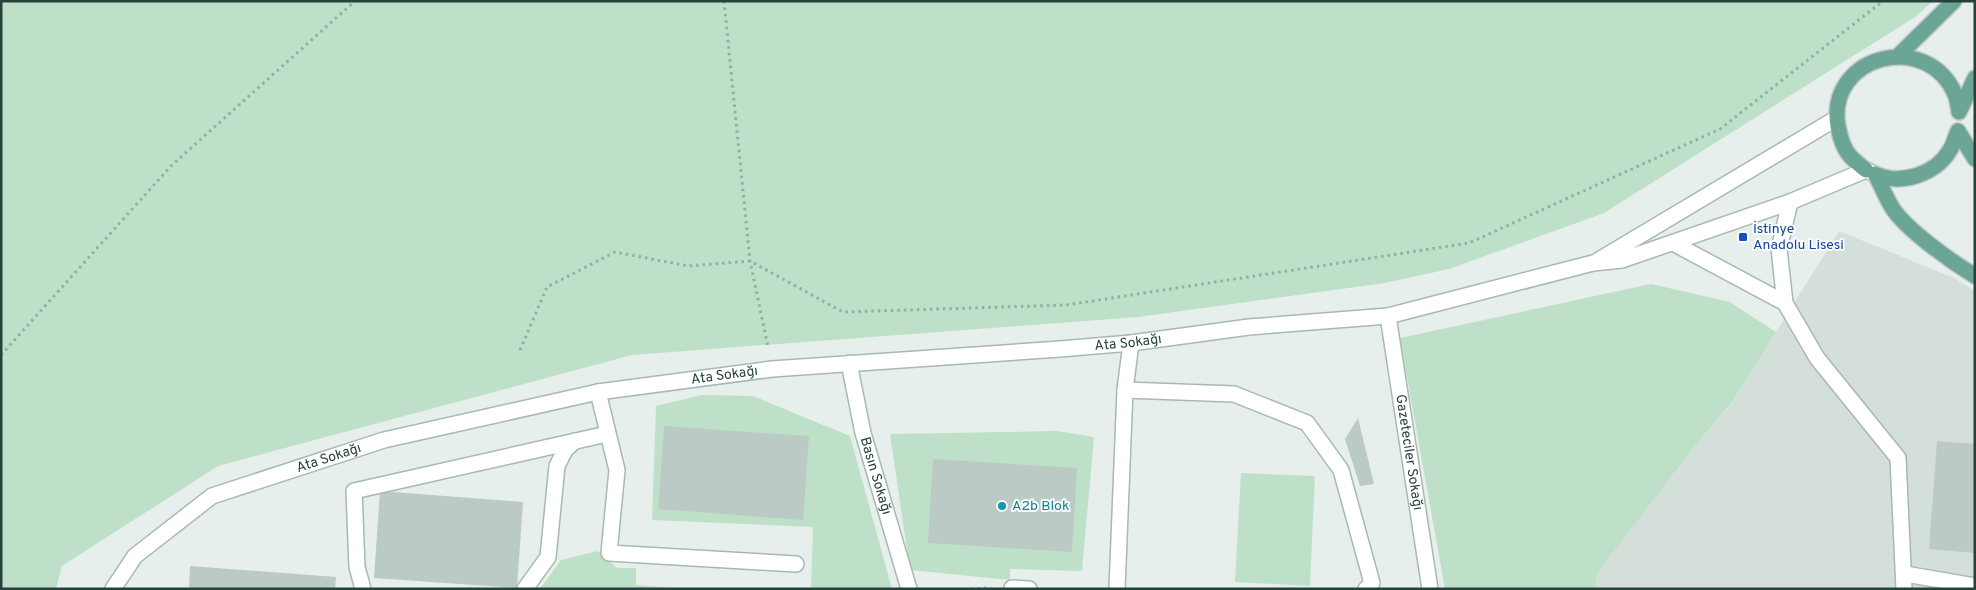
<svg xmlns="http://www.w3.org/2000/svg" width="1976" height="590" viewBox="0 0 1976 590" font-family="Overpass,sans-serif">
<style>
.built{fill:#d4dfda}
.green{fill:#bfe0c8}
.building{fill:#bbcac4}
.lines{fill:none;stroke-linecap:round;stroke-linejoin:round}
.minor-casing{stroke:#a8b8b2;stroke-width:18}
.major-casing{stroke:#c2cac8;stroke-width:18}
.path{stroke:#86b3a5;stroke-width:3;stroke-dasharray:2.5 4;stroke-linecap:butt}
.minor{stroke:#fff;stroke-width:15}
.major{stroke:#6aa596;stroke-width:15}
.transit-dot{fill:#1a4fb4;stroke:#f7fbf9;stroke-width:2}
.culture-dot{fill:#0f9aa8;stroke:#f7fbf9;stroke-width:2}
.labels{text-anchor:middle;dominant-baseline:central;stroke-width:4;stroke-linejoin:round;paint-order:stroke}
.transit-label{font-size:14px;fill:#164399;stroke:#f7fbf9;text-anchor:start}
.street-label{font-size:14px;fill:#24423a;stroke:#f7fbf9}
.culture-label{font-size:14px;fill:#0d838f;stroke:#f7fbf9;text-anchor:start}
</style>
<rect width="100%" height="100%" fill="#e6efeb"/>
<path class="built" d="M 1839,231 L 1954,278 L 1975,291 L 1975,589 L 1596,589 L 1596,575 L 1695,446 L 1732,403 Z"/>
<path class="green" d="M 1,1 L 1933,1 L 1915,17 L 1604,213 L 1449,269 L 1385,283 L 1138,317 L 632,355 L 218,466 L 62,566 L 56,589 L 1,589 Z
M 1651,284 L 1730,302 L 1776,332 L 1733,401 L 1695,446 L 1596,575 L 1596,589 L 1445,589 L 1400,338 Z
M 702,395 L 753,396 L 850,436 L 892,589 L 811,589 L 813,527 L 652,520 L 656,406 Z
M 1057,431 L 1094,437 L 1082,571 L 1010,569 L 1010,580 L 910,570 L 890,434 Z
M 1241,473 L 1315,476 L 1310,586 L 1235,582 Z
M 598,551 L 617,568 L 636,568 L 636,585 L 683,589 L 540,589 L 561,560 Z"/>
<path class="building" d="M 1358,418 L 1374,484 L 1360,486 L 1345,439 Z
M 664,426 L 809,436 L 803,520 L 658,509 Z
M 1937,441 L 1975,444 L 1975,553 L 1929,549 Z
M 933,459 L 1077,468 L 1072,552 L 928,543 Z
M 380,491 L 523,502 L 517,588 L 374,578 Z
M 190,566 L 336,577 L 335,589 L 189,589 Z"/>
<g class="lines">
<g class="minor-casing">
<g id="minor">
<path d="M 1673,243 L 1785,303 L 1779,249 L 1790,202"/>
<path d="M 1599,260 L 1837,118"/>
<path d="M 1785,303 L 1817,358 L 1898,458 L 1904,589"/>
<path id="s1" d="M 1388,316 L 1430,589"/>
<path id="s2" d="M 849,363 L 863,433 L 909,589"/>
<path d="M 1125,390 L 1234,394 L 1307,423 L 1341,470 L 1372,583 L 1366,589"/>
<path d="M 598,392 L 617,470 L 609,553 L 796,564"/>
<path d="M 1905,574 L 1975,586"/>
<path d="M 1012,588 L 1029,589"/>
<path id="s3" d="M 113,589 L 135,556 L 212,496 L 384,440 L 598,392 L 772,369 L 1060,349 L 1131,343 L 1249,327 L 1388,316 L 1593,263 L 1622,260 L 1790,202 L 1866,170 L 1875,174"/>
<path d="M 363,589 L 357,567 L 354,491 L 607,434"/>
<path d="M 525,589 L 548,557 L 557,466 L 565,450 L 575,441"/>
<path d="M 1117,589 L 1125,390 L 1131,343"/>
</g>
</g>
<g class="major-casing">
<path id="major" d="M 1898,56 L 1954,1
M 1959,112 L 1975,78
M 1958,131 L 1975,159
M 1866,170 C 1861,166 1856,162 1851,157 C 1843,149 1840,137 1838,126 C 1826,56 1926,29 1955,94 C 1957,99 1958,106 1959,112
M 1875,174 C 1881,185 1886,198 1893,209 C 1908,231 1952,262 1975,276
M 1875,174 C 1901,186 1936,174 1950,150 C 1954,144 1955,137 1958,131"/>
</g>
<path class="path" d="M 724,1 L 750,261 L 768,347
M 520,350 L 547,287 L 615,252 L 688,266 L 750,261 L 843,312 L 1066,305 L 1469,243 L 1720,129 L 1883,1
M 1,355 L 171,166 L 355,1
M 971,589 L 991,588"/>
<use href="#minor" class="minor"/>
<use href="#major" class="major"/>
</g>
<rect class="transit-dot" x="1738" y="232" width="10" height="10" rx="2.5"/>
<circle class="culture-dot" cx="1002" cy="506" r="5"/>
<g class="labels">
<g class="transit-label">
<text x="1753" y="229">İstinye<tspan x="1753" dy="16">Anadolu Lisesi</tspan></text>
</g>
<g class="street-label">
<text stroke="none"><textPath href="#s3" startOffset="1070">Ata Sokağı</textPath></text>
<text stroke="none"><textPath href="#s3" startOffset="665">Ata Sokağı</textPath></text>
<text stroke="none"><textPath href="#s1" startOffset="138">Gazeteciler Sokağı</textPath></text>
<text stroke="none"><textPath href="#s3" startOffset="260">Ata Sokağı</textPath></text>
<text stroke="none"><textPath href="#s2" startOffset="116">Basın Sokağı</textPath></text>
</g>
<g class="culture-label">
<text x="1012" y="506">A2b Blok</text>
</g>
</g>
<rect width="1976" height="590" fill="none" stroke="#24423a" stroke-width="5"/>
</svg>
